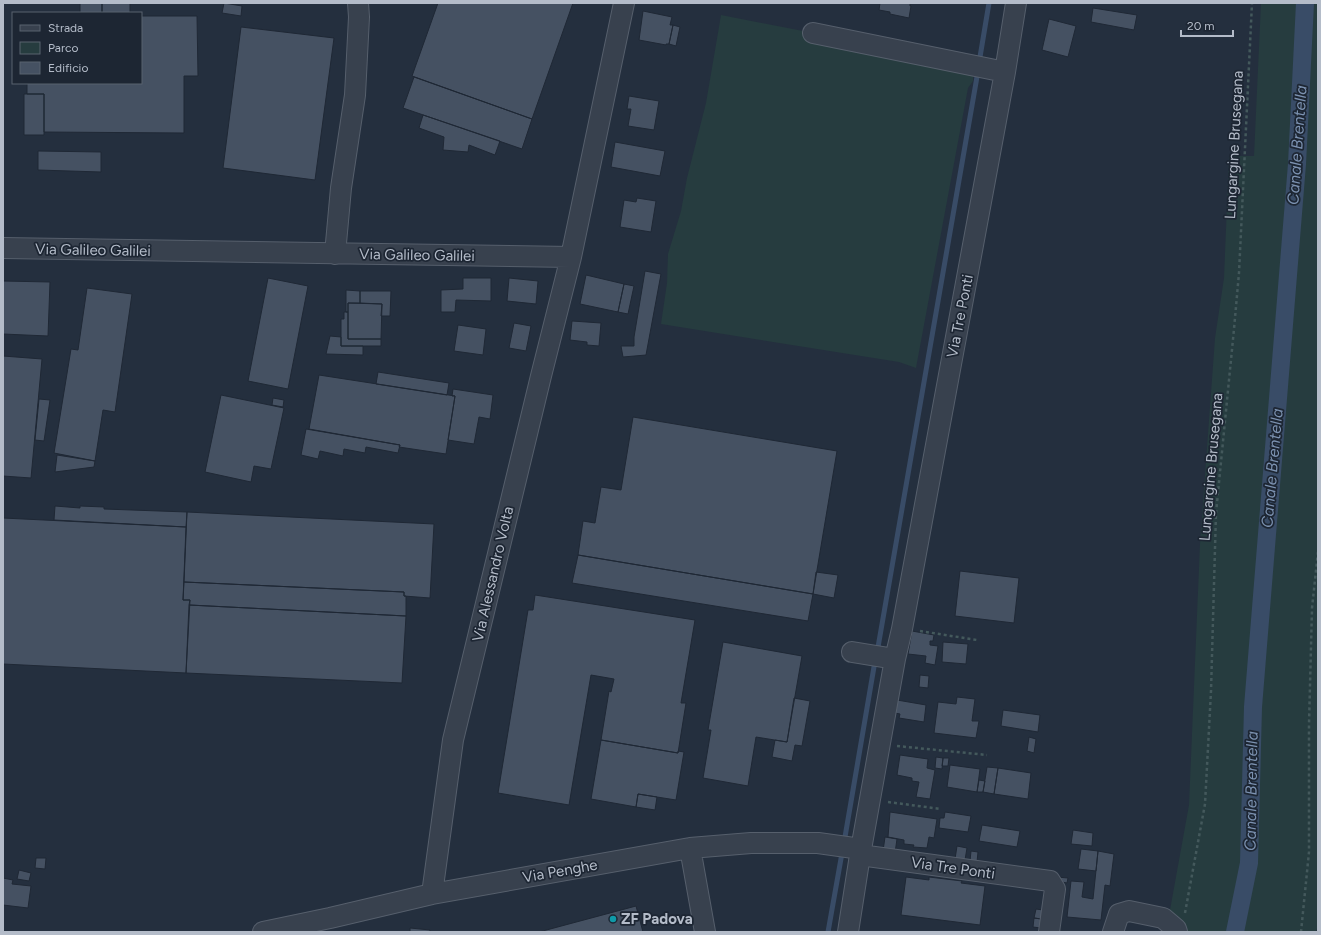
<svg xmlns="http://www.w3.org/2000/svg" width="1321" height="935" viewBox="0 0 1321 935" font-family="Figtree,sans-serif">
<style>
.green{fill:#263c3f}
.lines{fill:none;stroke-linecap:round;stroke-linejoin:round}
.stream{stroke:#394c67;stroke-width:5}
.canal{stroke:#394c67;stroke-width:18}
.building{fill:#455162;stroke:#1f2835}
.minor-casing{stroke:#565f6c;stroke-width:22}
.path{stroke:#44595c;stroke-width:2.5;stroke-dasharray:3 3;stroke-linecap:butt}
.minor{stroke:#38414e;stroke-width:20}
.culture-dot{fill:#0f9aa8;stroke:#1d2633;stroke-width:1.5}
.labels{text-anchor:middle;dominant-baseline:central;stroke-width:3.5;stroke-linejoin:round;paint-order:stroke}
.street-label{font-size:15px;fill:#b4bcc9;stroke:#1d2633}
.poi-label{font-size:15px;font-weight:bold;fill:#b4bcc9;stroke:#1d2633;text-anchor:start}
.water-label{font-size:16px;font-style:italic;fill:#7c92b1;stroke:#1d2633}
</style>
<rect width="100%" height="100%" fill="#242f3e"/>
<path class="green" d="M 1261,3 L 1318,3 L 1318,925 L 1316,932 L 1166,932 L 1189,805 L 1200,544 L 1215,338 L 1224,278 L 1229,156 L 1254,156 Z
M 721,15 L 844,39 L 973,71 L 973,81 L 968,88 L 916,368 L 899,362 L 661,324 L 667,283 L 668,254 L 681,211 L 687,178 L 706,103 Z"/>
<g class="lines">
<path class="stream" d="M 979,63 L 989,3
M 877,653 L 978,71
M 845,837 L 875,661
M 828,932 L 842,853"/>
<path class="canal" d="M 1235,932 L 1249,863 L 1253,707 L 1297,164 L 1305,3"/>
</g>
<path class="building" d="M 80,3 L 102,3 L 102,13 L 80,13 Z
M 102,3 L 130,3 L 130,13 L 102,13 Z
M 224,3 L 242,6 L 241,16 L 222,13 Z
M 438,3 L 573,3 L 532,119 L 412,76 Z
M 880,3 L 910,3 L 910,6 L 911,6 L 909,18 L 890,14 L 890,12 L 879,10 Z
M 1093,8 L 1137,15 L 1134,30 L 1091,22 Z
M 643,11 L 672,17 L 670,25 L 673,25 L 669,44 L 666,44 L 666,45 L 639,40 Z
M 141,16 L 197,16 L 198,76 L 184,76 L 184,133 L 44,132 L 44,94 L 27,94 L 27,83 L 141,83 Z
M 1049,19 L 1076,26 L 1068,57 L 1042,50 Z
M 673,25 L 680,27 L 676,46 L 669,44 Z
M 241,27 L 334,38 L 315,180 L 223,168 Z
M 414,77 L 532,119 L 522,149 L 403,108 Z
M 24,94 L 44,94 L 44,135 L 24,135 Z
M 629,96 L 659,101 L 654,130 L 628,126 L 631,109 L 627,109 Z
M 423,115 L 500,141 L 495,155 L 469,145 L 468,152 L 443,150 L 444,137 L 419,128 Z
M 615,142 L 665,151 L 660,176 L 611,167 Z
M 38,151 L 101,152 L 101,172 L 38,170 Z
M 637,198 L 656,201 L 651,232 L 620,227 L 624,200 L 636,202 Z
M 645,271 L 661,274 L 646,355 L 623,357 L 621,346 L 634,346 L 634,337 Z
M 586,275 L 624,284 L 618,312 L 580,304 Z
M 268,278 L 308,286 L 288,389 L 248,381 Z
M 463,278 L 491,278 L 491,301 L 456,300 L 455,312 L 441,312 L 441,290 L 463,289 Z
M 509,278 L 538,281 L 536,304 L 507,301 Z
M 3,281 L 50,282 L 48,336 L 3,334 Z
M 624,284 L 634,286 L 628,314 L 618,312 Z
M 87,288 L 132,294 L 115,412 L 103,410 L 95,461 L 54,453 L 71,349 L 78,350 Z
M 346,290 L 360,291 L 360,303 L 348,303 L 348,312 L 346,312 Z
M 360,291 L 391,291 L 390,316 L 381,316 L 382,304 L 360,303 Z
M 348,303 L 382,304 L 381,339 L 348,339 Z
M 344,312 L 348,312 L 348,339 L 381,339 L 381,346 L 341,346 L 341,319 L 344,319 Z
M 572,321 L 601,323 L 599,346 L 587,345 L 587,342 L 570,340 Z
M 514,323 L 531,326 L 526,351 L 509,348 Z
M 458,325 L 486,329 L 483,355 L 454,351 Z
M 330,336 L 341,337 L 341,346 L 363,346 L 363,355 L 326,354 Z
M 3,356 L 42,359 L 31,478 L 3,476 Z
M 378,372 L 449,383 L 447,395 L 376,384 Z
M 319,375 L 455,396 L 446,454 L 399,447 L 400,445 L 309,429 Z
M 453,389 L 493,395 L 490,419 L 479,417 L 474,444 L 448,440 L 455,396 L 452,396 Z
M 221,395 L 284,408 L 271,469 L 254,466 L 251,482 L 205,472 Z
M 273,398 L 284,400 L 283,407 L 272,405 Z
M 39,399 L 50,400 L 44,441 L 35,440 Z
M 633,417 L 837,451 L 813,594 L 578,555 L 583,521 L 595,523 L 601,487 L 621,490 Z
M 306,429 L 400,445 L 398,453 L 366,447 L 365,453 L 344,449 L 343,456 L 320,451 L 318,459 L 301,455 Z
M 57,455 L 95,461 L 94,467 L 55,472 Z
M 55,506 L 80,508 L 80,506 L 104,507 L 104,509 L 187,512 L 186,527 L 54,520 Z
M 187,512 L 434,524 L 430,598 L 404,596 L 404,592 L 184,582 Z
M 3,518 L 186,527 L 183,600 L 190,600 L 186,673 L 3,664 Z
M 578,555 L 813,594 L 808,621 L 572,583 Z
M 960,571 L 1019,578 L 1014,623 L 955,616 Z
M 816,572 L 838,575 L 834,598 L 813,594 Z
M 184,582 L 404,592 L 404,596 L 406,596 L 406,616 L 189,605 L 190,600 L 183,600 Z
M 535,595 L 695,620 L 681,703 L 686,703 L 678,753 L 601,740 L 609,691 L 611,692 L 614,679 L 591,675 L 569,805 L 498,793 L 528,610 L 533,610 Z
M 189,605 L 406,616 L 402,683 L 186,673 Z
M 912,631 L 934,635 L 933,641 L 930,641 L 930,645 L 938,646 L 935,665 L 925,663 L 926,656 L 908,654 Z
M 723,642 L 802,656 L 787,742 L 756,737 L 748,786 L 703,778 L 711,730 L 708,730 Z
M 943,642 L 968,644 L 966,664 L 942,662 Z
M 920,675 L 929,676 L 928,688 L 919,687 Z
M 957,697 L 975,699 L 972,721 L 979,721 L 976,738 L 934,733 L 938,702 L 956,704 Z
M 794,698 L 810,701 L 802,746 L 795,745 L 792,761 L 772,757 L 775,740 L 787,742 Z
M 897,700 L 926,705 L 924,722 L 899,718 L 900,714 L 895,713 Z
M 1003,710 L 1040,715 L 1038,732 L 1001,726 Z
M 1029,737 L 1036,739 L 1034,753 L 1027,751 Z
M 601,740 L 678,753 L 678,751 L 684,752 L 676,800 L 638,794 L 636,807 L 591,799 Z
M 900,755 L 928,759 L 927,768 L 935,770 L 930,799 L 916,797 L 919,782 L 912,781 L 912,778 L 897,775 Z
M 936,757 L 943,758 L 942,769 L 935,768 Z
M 943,758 L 949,758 L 948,766 L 942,766 Z
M 950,765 L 980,769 L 977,792 L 947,787 Z
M 987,767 L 998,768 L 994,794 L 983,792 Z
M 998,768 L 1031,773 L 1028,799 L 994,794 Z
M 979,780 L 985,781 L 983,792 L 977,792 Z
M 638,794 L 657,797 L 655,810 L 636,807 Z
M 890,812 L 937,819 L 934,838 L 929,837 L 927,848 L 913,847 L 914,845 L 904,844 L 904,840 L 888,837 Z
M 945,812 L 971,816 L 968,832 L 939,828 L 940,818 L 944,818 Z
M 982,825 L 1020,831 L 1017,847 L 979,841 Z
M 1073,830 L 1093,833 L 1092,846 L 1071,844 Z
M 885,837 L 897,839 L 895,853 L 883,851 Z
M 957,846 L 967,848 L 965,860 L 955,859 Z
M 1081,849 L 1098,851 L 1096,871 L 1078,869 Z
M 971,851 L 978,852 L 977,862 L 970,861 Z
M 1098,851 L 1114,854 L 1110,886 L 1105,885 L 1101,920 L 1067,917 L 1071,881 L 1084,882 L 1082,897 L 1093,899 Z
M 36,858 L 46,858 L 45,869 L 35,868 Z
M 19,870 L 31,873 L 29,881 L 17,879 Z
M 906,877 L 929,880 L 929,877 L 962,881 L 961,883 L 985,886 L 980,925 L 901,915 Z
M 1057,877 L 1068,878 L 1067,883 L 1056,881 Z
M 3,878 L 13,880 L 12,884 L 31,886 L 28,908 L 3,905 Z
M 636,906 L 643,932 L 539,932 Z
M 1036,909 L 1050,911 L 1049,920 L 1034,918 Z
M 1034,918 L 1049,920 L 1048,929 L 1033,927 Z
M 410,928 L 430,930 L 430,932 L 410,932 Z"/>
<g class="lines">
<g class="minor-casing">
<path id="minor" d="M 813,33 L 1005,72
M 3,248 L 571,257
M 335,254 L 341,188 L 355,95 L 359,17 L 358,3
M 852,652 L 895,659
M 690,848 L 705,932
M 860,855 L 1050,881 L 1055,889 L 1049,932
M 432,894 L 453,740 L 541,376 L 571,257 L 624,3
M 263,932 L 330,918 L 432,894 L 690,848 L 751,843 L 818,843 L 861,849
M 848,932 L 860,855 L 895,659 L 902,629 L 1005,72 L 1016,3
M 1113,932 L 1119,914 L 1129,911 L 1163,918 L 1176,929 L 1177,932"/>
</g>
<path class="path" d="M 920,631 L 977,640
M 897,746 L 987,755
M 888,802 L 941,809
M 1185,913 L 1205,804 L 1211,691 L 1216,513 L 1234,329 L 1239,273 L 1252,3
M 1301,932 L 1309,852 L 1309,724 L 1312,608 L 1318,552"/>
<use href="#minor" class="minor"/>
</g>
<circle class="culture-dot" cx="613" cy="919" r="4"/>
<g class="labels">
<g class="street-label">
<text transform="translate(1234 145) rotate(-87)">Lungargine Brusegana</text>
<text transform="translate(93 250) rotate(1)">Via Galileo Galilei</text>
<text transform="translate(417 255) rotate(1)">Via Galileo Galilei</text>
<text transform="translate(960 316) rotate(-79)">Via Tre Ponti</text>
<text transform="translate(1211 467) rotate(-85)">Lungargine Brusegana</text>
<text transform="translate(493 574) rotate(-77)">Via Alessandro Volta</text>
<text transform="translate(953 868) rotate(8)">Via Tre Ponti</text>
<text transform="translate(560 871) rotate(-10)">Via Penghe</text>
</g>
<g class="poi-label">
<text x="621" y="919">ZF Padova</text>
</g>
<g class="water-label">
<text transform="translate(1297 145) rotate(-86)">Canale Brentella</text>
<text transform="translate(1272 468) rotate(-85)">Canale Brentella</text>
<text transform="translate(1251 791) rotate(-89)">Canale Brentella</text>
</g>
</g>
<rect width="1321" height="935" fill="none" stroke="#b4bcc9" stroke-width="8"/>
<rect x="12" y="12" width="130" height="72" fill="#1d2633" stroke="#59626f"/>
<rect x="20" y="25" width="20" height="6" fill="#38414e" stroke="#59626f"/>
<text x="48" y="32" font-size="12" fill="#b4bcc9">Strada</text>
<rect x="20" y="42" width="20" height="12" fill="#263c3f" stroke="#59626f"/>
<text x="48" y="52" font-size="12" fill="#b4bcc9">Parco</text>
<rect x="20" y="62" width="20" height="12" fill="#455162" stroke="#59626f"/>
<text x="48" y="72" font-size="12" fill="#b4bcc9">Edificio</text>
<path d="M1181 30v6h52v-6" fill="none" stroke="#b4bcc9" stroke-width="2"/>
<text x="1187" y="30" font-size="12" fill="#b4bcc9" stroke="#1d2633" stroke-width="3" paint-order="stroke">20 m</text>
</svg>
